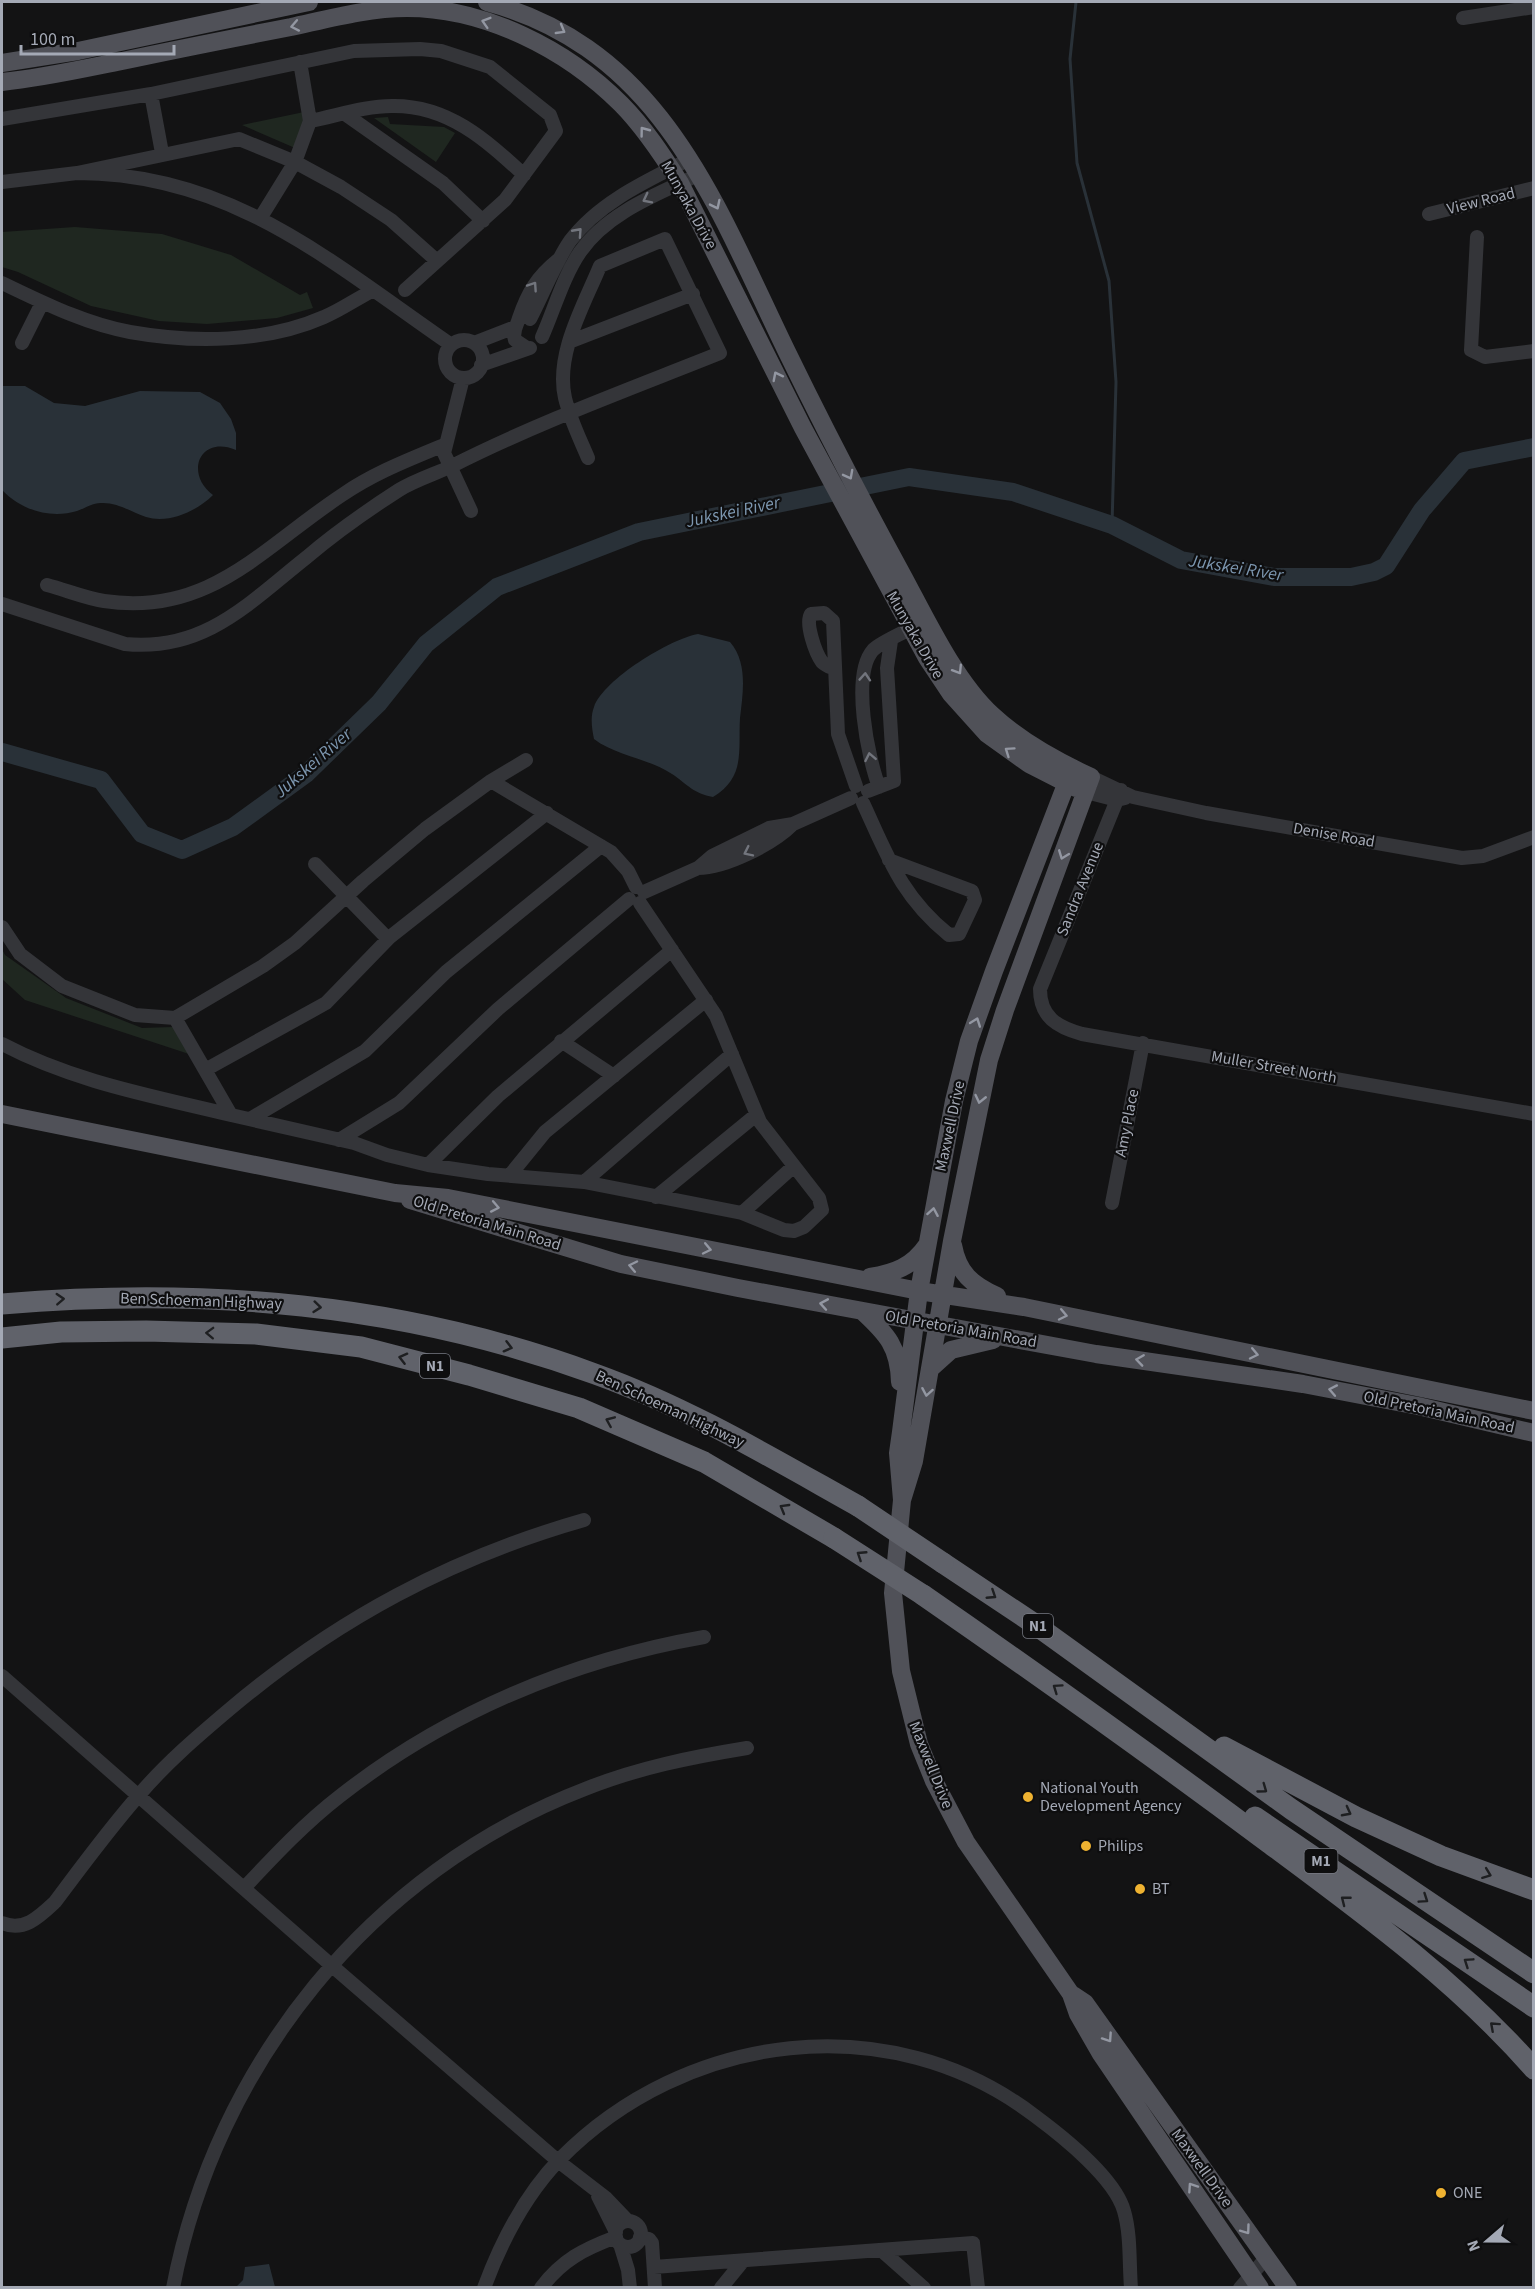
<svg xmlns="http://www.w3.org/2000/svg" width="1535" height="2289" viewBox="0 0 1535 2289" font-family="'Source Sans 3',sans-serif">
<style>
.green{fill:#1f2720}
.water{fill:#293138}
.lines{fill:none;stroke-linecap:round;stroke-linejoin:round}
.stream{stroke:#293138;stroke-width:3}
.river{stroke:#293138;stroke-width:18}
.minor{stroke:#343539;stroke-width:14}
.major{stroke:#505158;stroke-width:18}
.highway{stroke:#60626a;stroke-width:21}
.highway-bridge{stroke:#60626a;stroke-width:21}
.oneway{stroke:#9397a2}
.oneway2{stroke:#72757d}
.oneway3{stroke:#1e1f21}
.poi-dot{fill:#eeb231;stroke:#0e0e0f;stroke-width:2}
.labels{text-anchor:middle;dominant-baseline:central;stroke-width:4.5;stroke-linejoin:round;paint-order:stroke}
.shield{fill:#0e0e0f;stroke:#777a83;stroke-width:1.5}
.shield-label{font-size:15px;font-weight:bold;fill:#a4a9b5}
.street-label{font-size:16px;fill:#a4a9b5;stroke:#0e0e0f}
.poi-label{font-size:16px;fill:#a4a9b5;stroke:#0e0e0f;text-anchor:start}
.water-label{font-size:18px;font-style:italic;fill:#7c96af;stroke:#0e0e0f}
</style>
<rect width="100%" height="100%" fill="#131314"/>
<path class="green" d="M 304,112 L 306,122 L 295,148 L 242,125 Z
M 388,117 L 390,124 L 444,127 L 455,133 L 436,162 L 374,118 Z
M 75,227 L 162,234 L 231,255 L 300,295 L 307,292 L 313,308 L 277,318 L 207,324 L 159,321 L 91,306 L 18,272 L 2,267 L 2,232 Z
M 2,949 L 5,955 L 66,998 L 142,1028 L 173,1027 L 189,1054 L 25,1000 L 2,979 Z"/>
<path class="water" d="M 2,386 L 25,386 L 54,403 L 85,406 L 140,391 L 200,392 L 220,403 L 231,419 L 236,433 L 236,450 C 200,435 184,473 213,495 C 197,511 169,524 146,517 C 132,512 118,503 103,503 C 93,502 86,508 77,511 C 50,519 21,510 2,490 Z
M 698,634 L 730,642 C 748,663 743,692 740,718 C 738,750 746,777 713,797 C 694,794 687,784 672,774 C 648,758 616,756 594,739 C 592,729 590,717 594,707 C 604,679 670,639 698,634 Z
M 269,2264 L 275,2287 L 236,2287 L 243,2280 L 245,2267 Z"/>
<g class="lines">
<path class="stream" d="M 1076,2 L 1070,59 L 1077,163 L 1109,281 L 1116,382 L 1112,525"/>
<path class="river" d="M 2,752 L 101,780 L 142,834 L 182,850 L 233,827 L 306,774 L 379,703 L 426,644 L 497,587 L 639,532 L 909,477 L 1013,492 L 1112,525 L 1181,560 L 1274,577 L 1351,577 L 1374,572 L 1386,566 L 1422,510 L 1464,461 L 1534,447"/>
<path class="minor" d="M 1463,18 L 1534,7
M 151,94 L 162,153
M 345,114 L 443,183 L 483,221
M 2,119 L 151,94 L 354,51 L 420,49 L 441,51 L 490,67 L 550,115 L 556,131 L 505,200 L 405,290
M 310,121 C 336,116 365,106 392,106 C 448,105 486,140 524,175
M 2,182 L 77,173
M 1429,214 L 1534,188
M 261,217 L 295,162 L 310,121 L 300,62
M 1477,237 L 1471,350 L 1485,357 L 1534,351
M 436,260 L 391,220 L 341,187 L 295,162 L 239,139 L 77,173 C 231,173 331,262 450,344
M 2,283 C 42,302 85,324 130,332 C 192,343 265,343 324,317 C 341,310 356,299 372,291
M 530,319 C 542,296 556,261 570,241 C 597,205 640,184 680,164
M 542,337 C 554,310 563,277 580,252 C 608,212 658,194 700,174
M445 359a19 19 0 1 1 38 0a19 19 0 1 1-38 0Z
M 569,342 L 693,294
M 22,343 L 42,303
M 474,343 L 515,327
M 527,348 L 515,340 C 512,331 517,326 519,318 C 528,292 537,277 558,260
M 481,365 L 530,348
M 463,378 L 444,453 L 471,511
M 47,585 C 66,590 85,598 104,601 C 209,617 263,547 342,495 C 374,473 408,460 444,445
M 2,604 L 125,644 C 205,652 250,602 307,557 C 335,533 368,510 399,490 C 415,480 435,474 452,466 C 539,422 630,389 720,353 L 665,239 L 600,266 C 584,305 555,354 565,398 C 570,419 580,439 588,458
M 835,669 C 830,667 826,666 822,662 C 815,652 805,623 811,614 L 824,613 L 833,621 L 838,734 L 856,786
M 1091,777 L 1133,797 L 1206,813 L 1462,858 L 1483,856 L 1534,837
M 491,781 L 611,852 L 628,871 L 636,887
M 879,787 C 868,758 851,675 873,650 C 881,642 907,631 918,625
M 1121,790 L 1040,989 C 1040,1017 1057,1027 1082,1034 L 1534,1114
M 868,791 L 894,781 L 887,668 L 891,641
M 1086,792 L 1117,800 L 1125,798
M 863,803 C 888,857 901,896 949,935 L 959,934 L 975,900 L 972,891 L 889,860
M 315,864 L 388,939
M 698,868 C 726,868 773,844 793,824
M 644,892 L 698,868 L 712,856 L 769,828 L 793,824 L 851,798
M 2,927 L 20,954 L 62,986 L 135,1015 L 175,1018 L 263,966 L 295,943 L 363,881 L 425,829 L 491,781 L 526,760
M 175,1018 L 231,1115 L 354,1143 L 387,1155 L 428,1165 L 488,1174 L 584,1182 L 742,1213 L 784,1230 L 794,1231 L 804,1227 L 822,1210 L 819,1198 L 760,1122 L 716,1016 L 640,903
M 561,1041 L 614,1076
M 2,1044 C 74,1082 153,1096 231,1115
M 205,1070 L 326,1003 L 390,937 L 547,813
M 250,1119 L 365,1051 L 446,972 L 601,846
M 339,1140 L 399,1103 L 498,1009 L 629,899
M 428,1165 L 498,1096 L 672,950
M 510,1175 L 545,1132 L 706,1000
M 584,1182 L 732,1054
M 656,1197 L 756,1115
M 1112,1203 L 1143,1043
M 742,1213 L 794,1166
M 2,1676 L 331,1965 L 558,2161 L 606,2198 L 628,2221
M 245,1887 C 275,1855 305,1823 340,1796 C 446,1713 572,1660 704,1637
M 2,1923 C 24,1932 39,1917 55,1902 C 82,1866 109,1829 139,1795 C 166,1763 199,1735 231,1708 C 337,1619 451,1558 584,1520
M 598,2196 L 616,2232
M615 2234a13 13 0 1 1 26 0a13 13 0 1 1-26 0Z
M 640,2237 L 649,2239 L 652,2243 L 655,2288
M 620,2244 L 628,2270 L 630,2288
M 881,2250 L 924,2288
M 654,2267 L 973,2243 L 978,2288
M 173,2288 C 216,2064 371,1871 585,1789 C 637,1768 692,1757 747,1748
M 484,2288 C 501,2242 526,2194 560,2159 C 685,2032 890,2005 1035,2116 C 1062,2136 1115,2178 1124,2211 C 1131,2235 1129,2263 1131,2288
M 541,2288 C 562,2260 584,2249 616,2237
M 721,2288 L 743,2261
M 1240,2288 L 1266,2258"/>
<path class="major" d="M 487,2 C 663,50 715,204 787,352 C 824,428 863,503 904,578 C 927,621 956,682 992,715 C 1020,741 1056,761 1091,777 L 1005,1010 L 989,1060 L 952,1241 L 914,1461 L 902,1500
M 2,63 L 78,51 L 309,2
M 2,82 C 42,78 82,69 122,61 C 178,49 234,38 291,27 C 328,19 368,8 407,8 C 485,8 566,49 621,104 C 644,127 663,156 680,183 L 803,428 L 927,658 L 951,694 L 987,734 L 1029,764 L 1076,788
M 1072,769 L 994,971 L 969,1041 L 954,1101 L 919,1291 L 901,1432 L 898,1453 L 902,1500 L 893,1593 L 901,1671 L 919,1744 L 934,1781 L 966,1842 L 1071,1994 L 1078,2014 L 1101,2054 L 1260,2288
M 2,1114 L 395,1193 L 448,1198 L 919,1291 L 1024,1307 L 1534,1411
M 410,1200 L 621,1264 L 738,1288 L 1096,1354 L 1303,1384 L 1418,1406 L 1534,1433
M 953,1245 C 958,1273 972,1285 997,1296
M 870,1277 C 894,1273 912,1267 927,1245
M 862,1311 C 887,1334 899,1347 900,1382
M 931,1368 L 951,1350 L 993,1340
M 1073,1995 L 1085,2003 L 1288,2288"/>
<path class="highway" d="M 2,1304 C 205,1287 402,1303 595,1374 C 687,1407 772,1458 858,1506
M 2,1338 L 61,1332 L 146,1331 L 256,1334 L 361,1347 L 469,1375 L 579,1408 L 704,1462 L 834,1538
M 943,1563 L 1033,1623 L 1291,1809 L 1534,1973
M 923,1595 C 1040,1676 1155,1758 1269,1843 C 1362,1912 1457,1981 1534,2069
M 1224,1747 L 1356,1817 L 1441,1856 L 1534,1890
M 1255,1817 L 1534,2007"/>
<path class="highway-bridge" d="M 858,1506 L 943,1563
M 834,1538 L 923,1595"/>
</g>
<defs><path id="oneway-chevron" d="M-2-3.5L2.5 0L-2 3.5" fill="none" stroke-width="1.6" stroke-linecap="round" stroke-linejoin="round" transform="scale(1.5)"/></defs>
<g class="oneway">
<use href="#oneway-chevron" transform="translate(486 22) rotate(-163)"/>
<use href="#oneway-chevron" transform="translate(295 26) rotate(169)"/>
<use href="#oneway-chevron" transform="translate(561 30) rotate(30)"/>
<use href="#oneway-chevron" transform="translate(644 131) rotate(-127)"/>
<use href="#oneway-chevron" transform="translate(716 205) rotate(64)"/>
<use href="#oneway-chevron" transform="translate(777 376) rotate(-117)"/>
<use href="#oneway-chevron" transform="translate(849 475) rotate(62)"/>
<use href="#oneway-chevron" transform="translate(958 670) rotate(58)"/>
<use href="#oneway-chevron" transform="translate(1009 751) rotate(-145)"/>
<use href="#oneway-chevron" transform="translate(1063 855) rotate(111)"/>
<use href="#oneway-chevron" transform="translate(976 1022) rotate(-70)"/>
<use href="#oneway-chevron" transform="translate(980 1099) rotate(103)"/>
<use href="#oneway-chevron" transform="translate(495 1207) rotate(11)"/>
<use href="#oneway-chevron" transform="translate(933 1212) rotate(-80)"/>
<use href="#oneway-chevron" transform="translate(707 1249) rotate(12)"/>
<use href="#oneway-chevron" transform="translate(633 1266) rotate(-168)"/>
<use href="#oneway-chevron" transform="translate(824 1304) rotate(-170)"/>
<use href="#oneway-chevron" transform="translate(1063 1315) rotate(12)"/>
<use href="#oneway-chevron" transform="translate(1254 1354) rotate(12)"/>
<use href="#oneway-chevron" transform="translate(1140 1360) rotate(-172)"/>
<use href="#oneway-chevron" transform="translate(1333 1390) rotate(-169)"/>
<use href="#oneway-chevron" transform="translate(927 1392) rotate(100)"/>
<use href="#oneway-chevron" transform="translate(1108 2038) rotate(56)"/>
<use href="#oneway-chevron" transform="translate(1192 2187) rotate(-124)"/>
<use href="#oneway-chevron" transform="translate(1246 2230) rotate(54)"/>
</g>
<g class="oneway2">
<use href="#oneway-chevron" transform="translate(647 199) rotate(153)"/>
<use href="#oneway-chevron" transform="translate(578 232) rotate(-48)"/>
<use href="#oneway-chevron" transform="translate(533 286) rotate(-56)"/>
<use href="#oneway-chevron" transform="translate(865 677) rotate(-86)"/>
<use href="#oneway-chevron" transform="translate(870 757) rotate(-101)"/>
<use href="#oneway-chevron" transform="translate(748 852) rotate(154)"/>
</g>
<g class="oneway3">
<use href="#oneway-chevron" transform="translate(60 1299) rotate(-3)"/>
<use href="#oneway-chevron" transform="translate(317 1307) rotate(6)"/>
<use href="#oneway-chevron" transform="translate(210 1333) rotate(-178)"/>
<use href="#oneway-chevron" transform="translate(508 1347) rotate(15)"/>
<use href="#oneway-chevron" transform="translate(403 1358) rotate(-166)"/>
<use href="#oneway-chevron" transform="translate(610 1421) rotate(-157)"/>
<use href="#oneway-chevron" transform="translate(784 1508) rotate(-150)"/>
<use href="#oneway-chevron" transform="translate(861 1555) rotate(-147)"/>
<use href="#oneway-chevron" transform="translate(992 1595) rotate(33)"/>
<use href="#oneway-chevron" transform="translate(1057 1688) rotate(-145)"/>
<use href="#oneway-chevron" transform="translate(1263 1789) rotate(36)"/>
<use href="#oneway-chevron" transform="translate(1347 1812) rotate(28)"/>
<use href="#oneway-chevron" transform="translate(1487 1874) rotate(21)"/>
<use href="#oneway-chevron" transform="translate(1424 1899) rotate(34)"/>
<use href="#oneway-chevron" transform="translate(1345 1900) rotate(-142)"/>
<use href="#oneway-chevron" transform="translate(1468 1962) rotate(-146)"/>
<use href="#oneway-chevron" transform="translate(1494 2026) rotate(-138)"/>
</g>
<g class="poi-dot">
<circle cx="1028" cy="1797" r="6"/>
<circle cx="1086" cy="1846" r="6"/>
<circle cx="1140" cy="1889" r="6"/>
<circle cx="1441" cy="2193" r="6"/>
</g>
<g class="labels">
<g class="shield">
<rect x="420" y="1354" width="30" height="24" rx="4.5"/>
<rect x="1023" y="1614" width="30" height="24" rx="4.5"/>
<rect x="1304.5" y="1849" width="33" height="24" rx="4.5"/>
</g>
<g class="shield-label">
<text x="435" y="1366">N1</text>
<text x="1038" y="1626">N1</text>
<text x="1321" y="1861">M1</text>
</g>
<g class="street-label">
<text transform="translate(1481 201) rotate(-14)">View Road</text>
<text transform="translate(689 205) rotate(61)">Munyaka Drive</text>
<text transform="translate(915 635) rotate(60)">Munyaka Drive</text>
<text transform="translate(1334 835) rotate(10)">Denise Road</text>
<text transform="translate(1080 889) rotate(-68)">Sandra Avenue</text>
<text transform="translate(1274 1067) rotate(10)">Muller Street North</text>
<text transform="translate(1127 1123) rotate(-79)">Amy Place</text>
<text transform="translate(950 1126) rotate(-78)">Maxwell Drive</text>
<text transform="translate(487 1223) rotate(17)">Old Pretoria Main Road</text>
<text transform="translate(201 1301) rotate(2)">Ben Schoeman Highway</text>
<text transform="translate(961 1329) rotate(10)">Old Pretoria Main Road</text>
<text transform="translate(670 1409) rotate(25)">Ben Schoeman Highway</text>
<text transform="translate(1439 1412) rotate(12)">Old Pretoria Main Road</text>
<text transform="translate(931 1765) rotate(68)">Maxwell Drive</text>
<text transform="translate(1202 2168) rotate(54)">Maxwell Drive</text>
</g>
<g class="poi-label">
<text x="1040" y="1788">National Youth<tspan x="1040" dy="18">Development Agency</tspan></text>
<text x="1098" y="1846">Philips</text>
<text x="1152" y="1889">BT</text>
<text x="1453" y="2193">ONE</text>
</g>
<g class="water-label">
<text transform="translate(733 512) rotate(-12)">Jukskei River</text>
<text transform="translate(1236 568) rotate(9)">Jukskei River</text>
<text transform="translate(313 763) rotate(-41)">Jukskei River</text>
</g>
</g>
<rect width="1535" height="2289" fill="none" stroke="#a4a9b5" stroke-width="6"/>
<g transform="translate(1487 2241) rotate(250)" stroke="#0e0e0f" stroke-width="4.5" paint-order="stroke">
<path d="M0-4.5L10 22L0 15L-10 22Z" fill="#a4a9b5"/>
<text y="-9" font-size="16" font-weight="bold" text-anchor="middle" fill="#a4a9b5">N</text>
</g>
<path d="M21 45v9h153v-9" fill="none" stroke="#a4a9b5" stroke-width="3"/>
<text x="30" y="45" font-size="18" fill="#a4a9b5" stroke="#0e0e0f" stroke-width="4.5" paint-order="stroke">100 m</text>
</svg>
